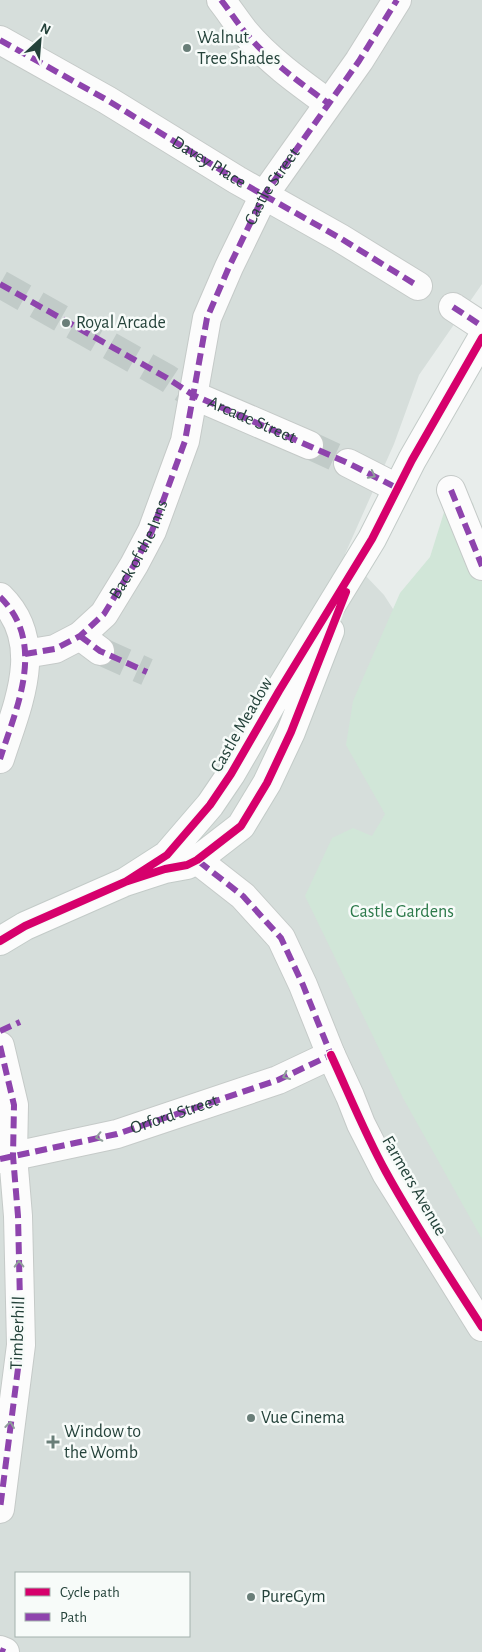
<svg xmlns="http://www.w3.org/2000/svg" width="482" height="1652" viewBox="0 0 482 1652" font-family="'Alegreya Sans',sans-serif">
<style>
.built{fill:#d6dedb;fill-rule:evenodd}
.green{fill:#d1e6d8}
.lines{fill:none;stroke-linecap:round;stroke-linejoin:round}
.street-tunnel{stroke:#c1cbc8;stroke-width:28;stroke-dasharray:28 14;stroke-linecap:butt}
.street-casing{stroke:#c5cac8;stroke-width:30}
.secondary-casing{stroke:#c3cbc8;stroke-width:30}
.street{stroke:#fcfcfc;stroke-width:28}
.secondary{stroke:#fcfcfc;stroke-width:28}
.quiet{stroke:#8e44ad;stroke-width:6;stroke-dasharray:12 6;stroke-linecap:butt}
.cycleway-casing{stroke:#f7fbf9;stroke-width:11}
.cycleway{stroke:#d6006c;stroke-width:8}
.oneway{stroke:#909f9b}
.poi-dot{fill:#697e78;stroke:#f7fbf9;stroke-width:2}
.labels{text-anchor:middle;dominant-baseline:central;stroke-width:5;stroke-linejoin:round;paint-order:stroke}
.poi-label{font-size:18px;fill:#24423a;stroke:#f7fbf9;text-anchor:start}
.street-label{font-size:18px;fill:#24423a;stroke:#f7fbf9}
.park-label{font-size:18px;fill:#2d7a4b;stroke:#f7fbf9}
</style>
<rect width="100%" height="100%" fill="#e8edeb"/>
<path class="built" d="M 0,0 L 482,0 L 482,284 L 419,375 L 394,444 L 345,554 L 384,595 L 482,747 L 482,1652 L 0,1652 ZM 16,1573 L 189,1573 L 189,1636 L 16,1636 Z"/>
<path class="green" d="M 451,490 L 473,503 L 482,537 L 482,1239 L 403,1098 L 305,896 L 332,838 L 353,828 L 372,836 L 385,814 L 346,745 L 353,701 L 400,593 L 430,557 Z"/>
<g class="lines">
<path class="street-tunnel" d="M 0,284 L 167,378 L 193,395
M 309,445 L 348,463
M 100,651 L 147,672"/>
<g class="street-casing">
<g id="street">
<path d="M 221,0 C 229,10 236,21 244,31 C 267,59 299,82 328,103"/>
<path d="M 0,40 L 107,100 L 237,180 L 340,238 L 418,286"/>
<path d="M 453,307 L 482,326"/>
<path id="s1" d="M 193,395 L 309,445"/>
<path d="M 348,463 L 397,488"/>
<path d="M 451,490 L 482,566"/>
<path d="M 0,597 C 47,643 17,706 0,759"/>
<path d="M 80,636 L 100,651"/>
<path d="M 25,654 L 55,649 L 80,636 L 104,614 L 134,565 L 152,531 L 185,441 L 207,318 L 229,267 L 264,195 L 359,61 L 397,0"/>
<path d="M 197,860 L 243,896 L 281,938 L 303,985 L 331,1055 L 350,1096 L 361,1124 L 386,1173 L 482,1327"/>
<path d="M 0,1046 L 14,1105 L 13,1156 L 18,1216 L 21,1345 L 0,1509"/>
<path d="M 0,1159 L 117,1134 L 278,1080 L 331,1055"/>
<path d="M 0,1650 L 5,1652"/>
</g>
</g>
<g class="secondary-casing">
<path id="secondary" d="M 125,882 L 167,855 L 210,805 L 231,774 L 279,691 L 372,539 L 412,460 L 482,338
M 0,941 L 25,926 L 125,882 L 165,869 L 187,865 L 197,860 L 241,826 L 267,783 L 291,732 L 330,631"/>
</g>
<use href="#street" class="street"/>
<use href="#secondary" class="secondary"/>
<g class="quiet">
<path d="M 221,0 C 229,10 236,21 244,31 C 267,59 299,82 328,103"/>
<path id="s2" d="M 0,40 L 107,100 L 237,180 L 340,238 L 418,286"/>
<path d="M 0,284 L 167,378 L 193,395 L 348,463 L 397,488"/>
<path d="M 453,307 L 482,326"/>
<path d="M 451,490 L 482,566"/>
<path d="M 0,597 C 47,643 17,706 0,759"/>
<path d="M 80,636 L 100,651 L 147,672"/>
<path id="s3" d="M 25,654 L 55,649 L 80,636 L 104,614 L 134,565 L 152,531 L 185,441 L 207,318 L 229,267 L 264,195 L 359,61 L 397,0"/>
<path d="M 0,1031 L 20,1022"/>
<path d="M 0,1046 L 14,1105 L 13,1156 L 18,1216 L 21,1345 L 0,1509"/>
<path id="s4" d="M 0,1159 L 117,1134 L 278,1080 L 331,1055 L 303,985 L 281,938 L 243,896 L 197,860"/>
<path d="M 0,1650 L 5,1652"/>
</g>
<g class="cycleway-casing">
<path id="cycleway" d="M 125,882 L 167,855 L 210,805 L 231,774 L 279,691 L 372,539 L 412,460 L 482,338
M 0,941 L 25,926 L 125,882 L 165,869 L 187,865 L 197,860 L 241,826 L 267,783 L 291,732 L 346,592
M 331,1055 C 349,1094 365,1134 386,1172 C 415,1225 449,1276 482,1327"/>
</g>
<use href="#cycleway" class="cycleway"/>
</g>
<defs><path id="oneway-chevron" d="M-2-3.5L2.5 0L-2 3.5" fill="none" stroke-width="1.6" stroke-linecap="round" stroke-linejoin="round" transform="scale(1.25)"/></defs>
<g class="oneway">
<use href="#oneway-chevron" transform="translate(372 475) rotate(27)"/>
<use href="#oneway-chevron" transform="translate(286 1076) rotate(155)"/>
<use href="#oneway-chevron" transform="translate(99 1137) rotate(168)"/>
<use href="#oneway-chevron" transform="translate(19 1264) rotate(-91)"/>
<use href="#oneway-chevron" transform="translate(10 1425) rotate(-83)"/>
</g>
<g class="poi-dot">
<circle cx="187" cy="48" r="5"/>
<circle cx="66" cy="323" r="5"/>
<circle cx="251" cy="1418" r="5"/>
<path d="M50.5 1434.5h5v5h5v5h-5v5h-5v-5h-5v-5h5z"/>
<circle cx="251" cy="1597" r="5"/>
</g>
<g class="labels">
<g class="poi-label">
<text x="197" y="38">Walnut<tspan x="197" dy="21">Tree Shades</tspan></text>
<text x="76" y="323">Royal Arcade</text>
<text x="261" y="1418">Vue Cinema</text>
<text x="64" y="1432">Window to<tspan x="64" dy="21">the Womb</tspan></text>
<text x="261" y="1597">PureGym</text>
</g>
<g class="street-label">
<text stroke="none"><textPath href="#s2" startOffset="242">Davey Place</textPath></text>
<text stroke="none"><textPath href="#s3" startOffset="555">Castle Street</textPath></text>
<text stroke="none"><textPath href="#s1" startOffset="64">Arcade Street</textPath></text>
<text stroke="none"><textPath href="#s3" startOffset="165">Back of the Inns</textPath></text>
<text transform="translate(242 725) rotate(-60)">Castle Meadow</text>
<text stroke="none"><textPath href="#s4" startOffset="180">Orford Street</textPath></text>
<text transform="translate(414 1186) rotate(60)">Farmers Avenue</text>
<text transform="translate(18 1333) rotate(-88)">Timberhill</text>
</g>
<g class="park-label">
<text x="402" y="912">Castle Gardens</text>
</g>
</g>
<rect x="15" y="1572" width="175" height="65" fill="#f7fbf9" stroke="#a3b1ad"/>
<rect x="25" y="1588" width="25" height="8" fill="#d6006c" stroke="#a3b1ad"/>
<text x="60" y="1597" font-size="15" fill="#24423a">Cycle path</text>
<rect x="25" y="1613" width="25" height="8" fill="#8e44ad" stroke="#a3b1ad"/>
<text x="60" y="1622" font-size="15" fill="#24423a">Path</text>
<g transform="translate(40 40) rotate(26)" stroke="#f7fbf9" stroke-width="4" paint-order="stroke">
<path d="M0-4L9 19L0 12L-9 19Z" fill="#24423a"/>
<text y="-8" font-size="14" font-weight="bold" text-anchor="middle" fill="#24423a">N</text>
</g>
</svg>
